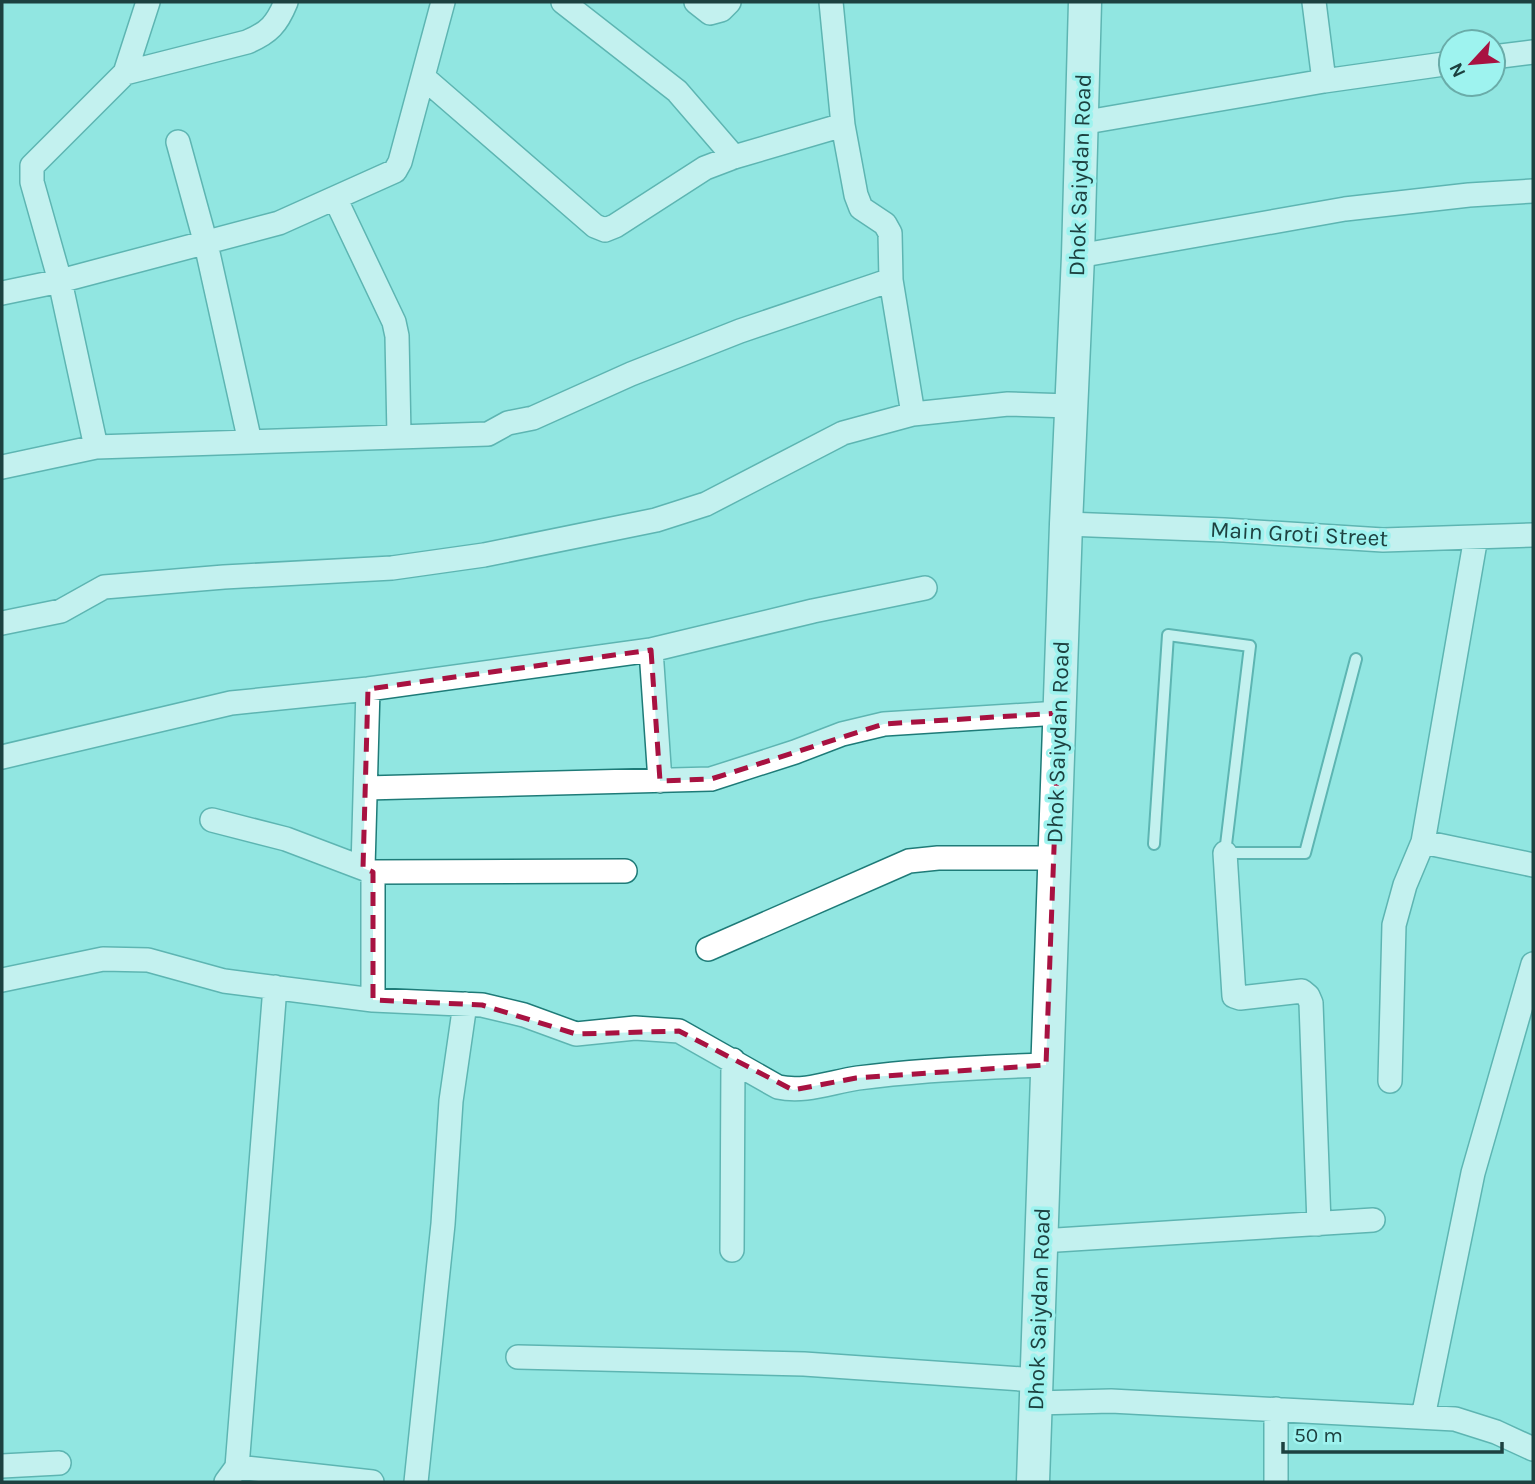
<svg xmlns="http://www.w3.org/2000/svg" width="1535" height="1484" viewBox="0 0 1535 1484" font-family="Karla,sans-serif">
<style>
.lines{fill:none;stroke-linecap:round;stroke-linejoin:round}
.service-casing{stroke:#1e7b78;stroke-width:14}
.minor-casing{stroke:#1e7b78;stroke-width:26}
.secondary-casing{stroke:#1e7b78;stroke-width:35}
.service{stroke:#fff;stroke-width:10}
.minor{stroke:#fff;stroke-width:23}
.secondary{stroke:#fff;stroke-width:32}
.marked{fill:none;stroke:#a81241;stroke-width:5;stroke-dasharray:14 9;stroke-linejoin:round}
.labels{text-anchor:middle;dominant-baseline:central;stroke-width:7;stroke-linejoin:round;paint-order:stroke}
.street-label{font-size:23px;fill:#1d4140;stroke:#9ef3ef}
</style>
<rect width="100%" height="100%" fill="#91e6e1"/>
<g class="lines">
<g class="service-casing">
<path id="service" d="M 1154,844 L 1168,635 L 1250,646 L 1225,853 L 1305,853 L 1356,659"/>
</g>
<g class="minor-casing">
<path id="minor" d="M 563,2 L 677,91 L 734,157
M 696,2 L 710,13 L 721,10 L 729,2
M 831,2 L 843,125 L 856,195 L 861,208 L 885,224 L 890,233 L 891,280 L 913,414
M 1314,2 L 1324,81
M 1493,57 L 1533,52
M 125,73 L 247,42 C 269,33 277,24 286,2
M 423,77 L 595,226 L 605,230 L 615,226 L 705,168 L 734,157 L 843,125
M 1081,123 L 1324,81 L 1451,63
M 178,142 L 206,244 L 250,442
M 335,198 L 394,322 L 397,336 L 399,436
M 1078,256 L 1345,209 L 1469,195 L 1533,191
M 2,293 L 60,281 L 279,223 L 395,171 L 400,162 L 443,2
M 96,447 L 60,281 L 32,182 L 32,166 L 125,73 L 148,2
M 2,467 L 96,447 L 488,434 L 508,423 L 533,418 L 631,374 L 740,331 L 891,280
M 1066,524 L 1224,530 L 1383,540 L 1533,535
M 2,623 L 61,611 L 104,587 L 224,577 L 392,568 L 484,555 L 656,520 L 706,504 L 843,433 L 913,414 L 1008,404 L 1070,406
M 651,650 L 660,781
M 2,757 L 231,703 L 368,689 L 651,650 L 813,611 L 925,588
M 366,788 L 711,779 L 795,752 L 842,734 L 884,724 L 1059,713
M 212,820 L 286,839 L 373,872 L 625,871
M 1423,842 L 1533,865
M 1225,853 L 1234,996 L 1240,998 L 1302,991 L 1308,996 L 1311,1003 L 1319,1224
M 363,868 L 368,689
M 373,872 L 373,1000
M 708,949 L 909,861 L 938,858 L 1054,858
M 2,980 L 103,959 L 148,960 L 224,981 L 373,1000 L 482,1005 L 524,1015 L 576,1034 L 635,1028 L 679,1031 L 778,1087 C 805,1093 831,1082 858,1078 C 920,1070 983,1067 1046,1065
M 1390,1081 L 1394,925 L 1405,885 L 1423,842 L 1476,537
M 1041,1241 L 1373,1220
M 732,1250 L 733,1060
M 518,1357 L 804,1364 L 1036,1380
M 1036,1403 L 1111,1401 L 1455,1419 L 1496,1432 L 1533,1449
M 1423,1417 L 1473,1173 L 1533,964
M 2,1466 L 59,1463
M 237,1467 L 372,1482
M 226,1482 L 237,1467 L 275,987
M 416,1482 L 443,1224 L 451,1101 L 465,1004
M 1276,1482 L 1276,1409"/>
</g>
<g class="secondary-casing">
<path id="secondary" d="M 1033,1482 L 1066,524 L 1078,256 L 1085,2"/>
</g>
<use href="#service" class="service"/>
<use href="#minor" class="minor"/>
<use href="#secondary" class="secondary"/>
</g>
<path d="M0 0H1535V1484H0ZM 651,650 L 660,781 L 711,779 L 884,724 L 1059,713 L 1046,1065 L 856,1078 L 793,1090 L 679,1031 L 576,1034 L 482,1005 L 373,1000 L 373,872 L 363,868 L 368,689 Z" fill="#91e6e1" fill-opacity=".55" fill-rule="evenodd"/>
<path class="marked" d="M 651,650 L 660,781 L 711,779 L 884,724 L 1059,713 L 1046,1065 L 856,1078 L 793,1090 L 679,1031 L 576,1034 L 482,1005 L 373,1000 L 373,872 L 363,868 L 368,689 Z"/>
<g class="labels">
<g class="street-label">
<text transform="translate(1080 175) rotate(-88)">Dhok Saiydan Road</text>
<text transform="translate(1299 534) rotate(3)">Main Groti Street</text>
<text transform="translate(1058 742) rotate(-88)">Dhok Saiydan Road</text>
<text transform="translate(1039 1309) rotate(-88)">Dhok Saiydan Road</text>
</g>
</g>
<rect width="1535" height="1484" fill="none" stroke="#1d4140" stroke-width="7"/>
<g transform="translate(1472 63) rotate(244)"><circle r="33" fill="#9ef3ef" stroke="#6aaca9" stroke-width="2"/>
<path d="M0-5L12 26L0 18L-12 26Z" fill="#a81241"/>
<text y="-10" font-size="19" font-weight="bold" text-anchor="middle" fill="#1d4140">N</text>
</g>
<path d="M1283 1442v10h219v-10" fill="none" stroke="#1d4140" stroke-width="3.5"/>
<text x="1294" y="1442" font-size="21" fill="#1d4140" stroke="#9ef3ef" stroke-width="5" paint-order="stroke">50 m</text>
</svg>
